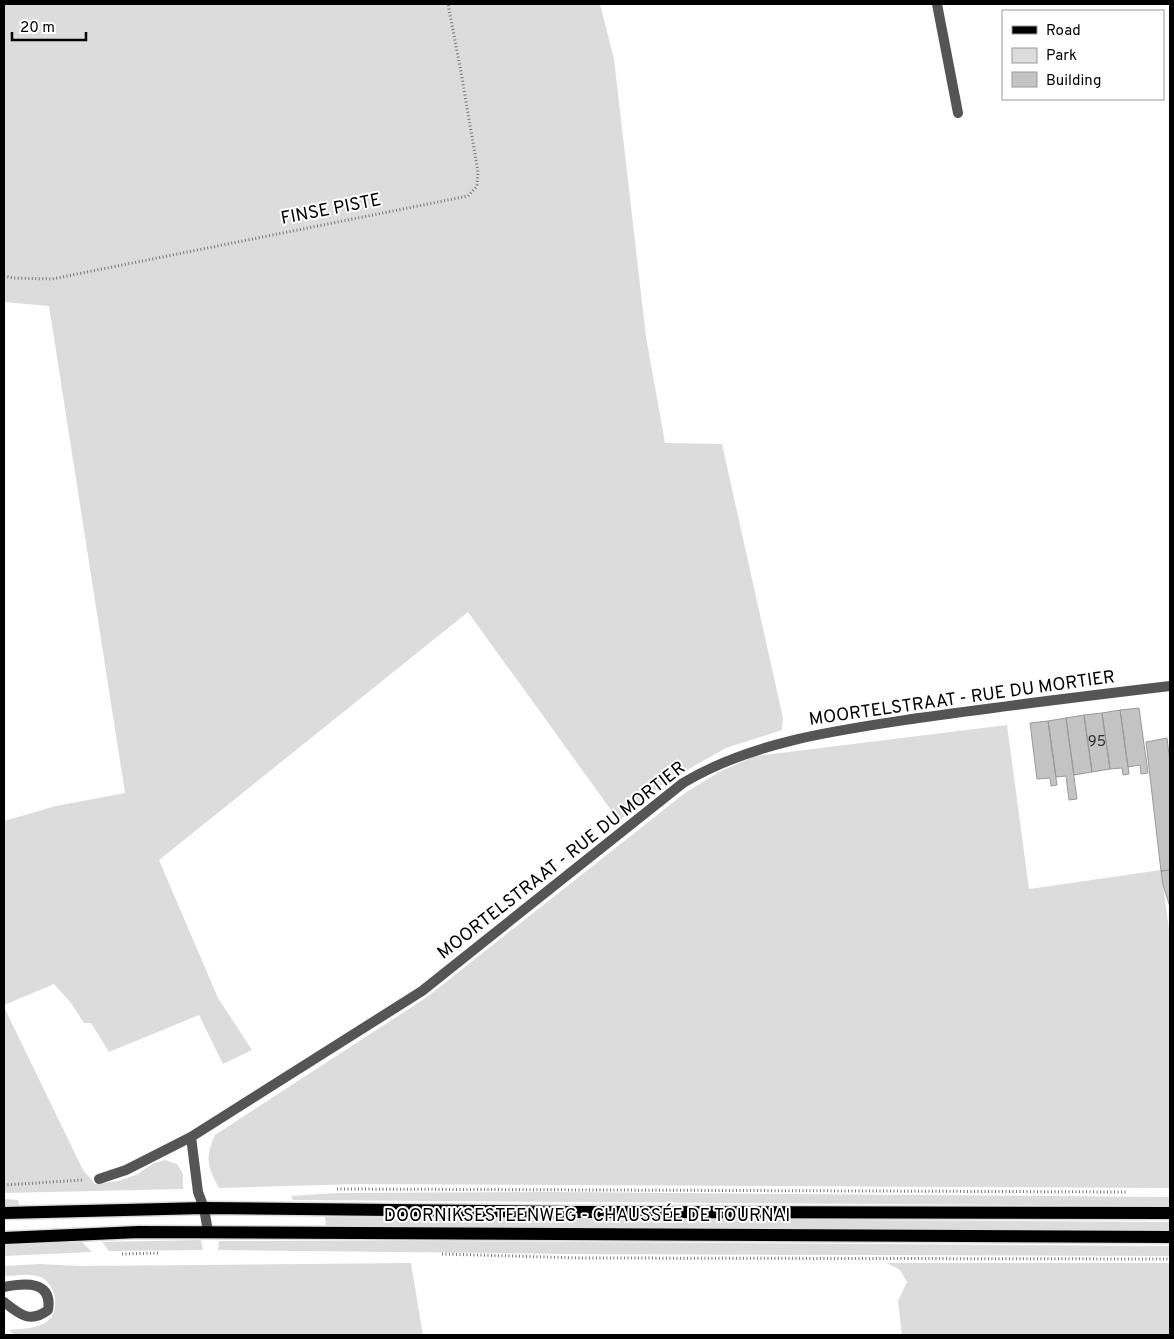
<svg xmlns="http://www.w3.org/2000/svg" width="1174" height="1339" viewBox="0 0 1174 1339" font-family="Overpass,sans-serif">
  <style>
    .green { fill: #dcdcdc }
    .building { fill: #c4c4c4; stroke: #999 }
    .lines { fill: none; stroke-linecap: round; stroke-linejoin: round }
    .primary-casing { stroke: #dbdbdb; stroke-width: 15 }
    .path { stroke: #777; stroke-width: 3; stroke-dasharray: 1 2.5; stroke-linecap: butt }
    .street { stroke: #555; stroke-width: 10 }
    .primary { stroke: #000; stroke-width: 12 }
    .labels { text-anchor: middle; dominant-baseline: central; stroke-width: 4; stroke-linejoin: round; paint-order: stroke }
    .number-label { font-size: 15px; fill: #313131 }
    .street-label { font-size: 18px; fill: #000; stroke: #fff }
  </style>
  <rect width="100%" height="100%" fill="#fff"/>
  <path class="green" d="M 4,4 L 600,4 L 614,59 L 646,337 L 665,443 L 722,444 L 783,718 L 782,730 L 726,748 L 664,783 L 619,821 L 468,612 L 159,860 L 218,998 L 252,1050 L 223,1064 L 199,1015 L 109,1052 L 91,1023 L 84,1023 L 71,1003 L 54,984 L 4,1005 L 4,821 L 56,806 L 125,793 L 49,306 L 4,302 Z
    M 1007,725 L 1029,889 L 1161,870 L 1170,937 L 1170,1188 L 358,1184 L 219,1188 C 207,1166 205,1158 215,1135 L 427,997 L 685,793 L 719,772 L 755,756 Z
    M 4,1007 L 83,1170 L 95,1184 L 118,1181 L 136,1175 L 154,1163 L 165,1160 L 177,1164 L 183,1174 L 183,1189 L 4,1193 Z
    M 551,1192 L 1170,1197 L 1170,1206 L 293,1200 L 291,1196 L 336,1193 Z
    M 4,1199 L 18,1200 L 19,1205 L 17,1208 L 4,1208 Z
    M 325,1217 L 1170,1222 L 1170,1231 L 326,1226 Z
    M 201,1240 L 203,1250 L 109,1251 L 102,1242 Z
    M 219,1241 L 430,1241 L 1170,1246 L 1170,1256 L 565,1254 L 218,1250 Z
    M 82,1242 L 92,1252 L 4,1256 L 4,1245 Z
    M 411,1263 L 423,1335 L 14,1335 L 9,1330 C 32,1328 58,1328 55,1298 C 54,1291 49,1282 43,1278 C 32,1272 15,1276 4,1276 L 4,1266 L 39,1264 L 81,1266 Z
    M 887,1263 L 1170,1263 L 1170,1335 L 902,1335 L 898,1301 L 907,1282 L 900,1270 Z"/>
  <path class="building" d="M 1139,708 L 1148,773 L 1141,774 L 1140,765 L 1128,767 L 1120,710 Z
    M 1120,710 L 1129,774 L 1123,775 L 1122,768 L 1110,769 L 1102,713 Z
    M 1102,713 L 1110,769 L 1092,772 L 1084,715 Z
    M 1084,715 L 1092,772 L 1074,775 L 1066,718 Z
    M 1066,718 L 1077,799 L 1069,800 L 1066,776 L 1056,777 L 1048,721 Z
    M 1048,721 L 1057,785 L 1051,786 L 1050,778 L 1037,779 L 1030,723 Z
    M 1167,738 L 1170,762 L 1170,870 L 1161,871 L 1146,742 Z
    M 1170,870 L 1170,907 L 1163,885 L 1161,871 Z"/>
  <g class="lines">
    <defs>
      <path id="primary" d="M 4,1213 L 204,1208 L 570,1212 L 1170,1213
        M 4,1238 L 139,1232 L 1170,1237"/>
    </defs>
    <use href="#primary" class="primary-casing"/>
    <path class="path" d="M 4,276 L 13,278 L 52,279 L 468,196 L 477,186 L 478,172 L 461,72 L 448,4
      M 4,1185 L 83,1180
      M 337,1189 L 1128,1192
      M 122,1254 L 160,1253
      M 442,1254 L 580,1258 L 1170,1259"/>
    <path class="street" d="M 937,4 L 958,113
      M 99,1179 L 126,1170 L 191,1137
      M 208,1232 L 204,1208 L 198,1192 L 191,1137 L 422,991 L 683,783 C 753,741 839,730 919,718 C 1002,706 1086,696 1170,686
      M 4,1287 C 24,1283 53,1280 48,1310 C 30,1324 19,1314 4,1302"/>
    <use href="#primary" class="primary"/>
  </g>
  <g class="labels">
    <g class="number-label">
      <text x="1097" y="742">95</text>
    </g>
    <g class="street-label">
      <text transform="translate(331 210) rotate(-11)">FINSE PISTE</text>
      <text transform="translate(962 699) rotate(-8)">MOORTELSTRAAT - RUE DU MORTIER</text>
      <text transform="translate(562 861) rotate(-38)">MOORTELSTRAAT - RUE DU MORTIER</text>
      <text x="587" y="1216">DOORNIKSESTEENWEG - CHAUSSÉE DE TOURNAI</text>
    </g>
  </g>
  <rect width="1174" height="1339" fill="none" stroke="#000000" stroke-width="10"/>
  <rect x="1002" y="10" width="162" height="90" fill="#ffffff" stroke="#999999"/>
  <rect x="1012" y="26" width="25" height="8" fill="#000000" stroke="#999999"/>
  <text x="1046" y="35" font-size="15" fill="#000000">Road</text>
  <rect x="1012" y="48" width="25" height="15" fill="#dcdcdc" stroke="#999999"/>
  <text x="1046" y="60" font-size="15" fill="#000000">Park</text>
  <rect x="1012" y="72" width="25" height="15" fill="#c4c4c4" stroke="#999999"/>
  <text x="1046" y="85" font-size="15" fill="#000000">Building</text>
  <path d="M12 32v8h74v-8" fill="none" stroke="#000000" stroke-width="2.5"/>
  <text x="20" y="32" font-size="15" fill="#000000" stroke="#ffffff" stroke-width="4" paint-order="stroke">20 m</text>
</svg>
